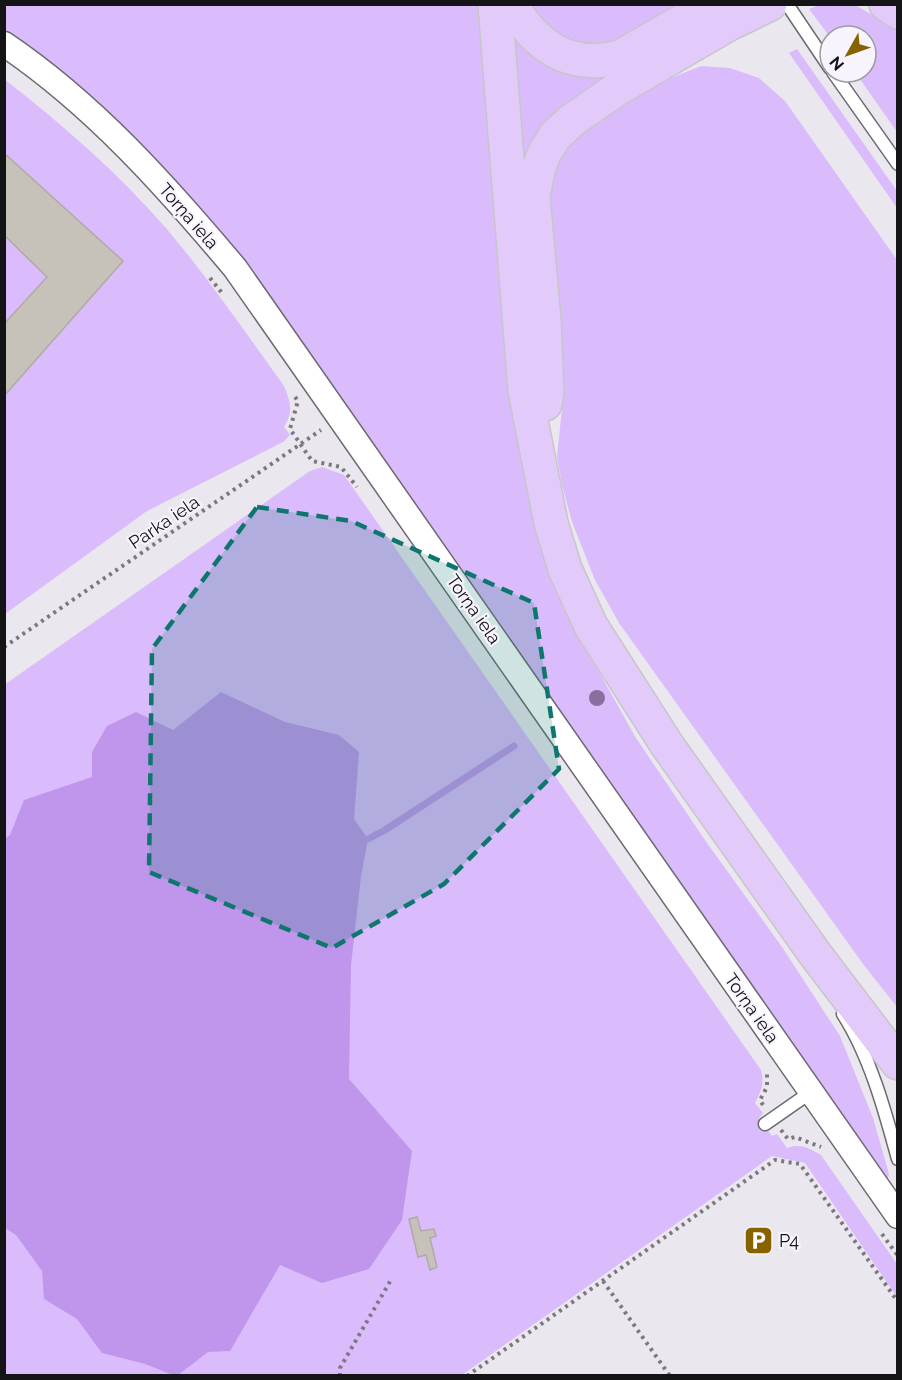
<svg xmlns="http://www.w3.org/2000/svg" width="902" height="1380" viewBox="0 0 902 1380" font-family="Raleway,sans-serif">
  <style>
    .green { fill: #dabbfc }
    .water { fill: #c096ed }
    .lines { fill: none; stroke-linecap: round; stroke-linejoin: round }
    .stream { stroke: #c096ed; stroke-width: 7 }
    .building { fill: #c6c2ba; stroke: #afaaa3; stroke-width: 1.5 }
    .service-casing { stroke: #6c6970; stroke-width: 15 }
    .minor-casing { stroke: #6c6970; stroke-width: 27 }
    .primary-casing { stroke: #c7c6c7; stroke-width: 36 }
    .path { stroke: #7b787e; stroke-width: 4; stroke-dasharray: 3 4.5; stroke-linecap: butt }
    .service { stroke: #fff; stroke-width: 12 }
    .minor { stroke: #fff; stroke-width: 24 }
    .primary { stroke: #e2cbfa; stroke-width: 33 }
    .tree { fill: #8a6f9d }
    .marked { fill: #0f766e; fill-opacity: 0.2; stroke: #0f766e; stroke-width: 4.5; stroke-dasharray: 12 8; stroke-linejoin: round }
    .labels { text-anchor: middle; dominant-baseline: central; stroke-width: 4.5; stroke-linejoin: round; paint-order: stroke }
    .street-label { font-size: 18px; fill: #141316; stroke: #f8f4fd }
    .poi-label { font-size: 18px; fill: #141316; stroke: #f8f4fd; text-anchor: start }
  </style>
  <rect width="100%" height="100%" fill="#ebe7ef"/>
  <path class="green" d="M 5,5 L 480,5 L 545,553 L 563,608 L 636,738 L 707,843 L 782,947 L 840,1036 L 873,1118 L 889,1174 L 887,1182 L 668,865 L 242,258 C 187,191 130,129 64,74 C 46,58 24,45 5,31 Z
    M 524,5 L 696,5 L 616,48 L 561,40 Z
    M 819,5 L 855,5 L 897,29 L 897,132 L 855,72 L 866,72 L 866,36 L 830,37 L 809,9 Z
    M 513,36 L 623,66 L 544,127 L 522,159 Z
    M 797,49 L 897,191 L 897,208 L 789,53 Z
    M 701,66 L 730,68 L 759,78 L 785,101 L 897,260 L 897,1007 L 863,964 L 619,623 L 595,580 L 572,522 L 562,485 L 557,456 L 562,409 L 543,215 L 557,152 L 626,96 Z
    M 4,79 C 62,124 118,173 166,228 C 208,278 246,333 284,386 C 290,401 294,412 284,427 L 290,435 L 283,442 L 147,511 L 5,614 Z
    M 322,467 L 344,475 L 761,1070 C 765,1083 761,1091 755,1103 L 763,1113 L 759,1118 L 772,1136 L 777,1134 L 787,1148 C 801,1143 809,1148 821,1155 L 897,1264 L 897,1297 L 805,1163 L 772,1156 L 462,1375 L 5,1375 L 4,685 L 310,471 Z"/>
  <path class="water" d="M 221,692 L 285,722 L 339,735 L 359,752 L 354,819 L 368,839 L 361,876 L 351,965 L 349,1079 L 412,1151 L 402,1220 L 369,1269 L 322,1283 L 280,1265 L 230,1351 L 208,1352 L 178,1375 L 173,1375 L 145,1364 L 102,1353 L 77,1319 L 44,1299 L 42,1271 L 16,1235 L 5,1228 L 5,839 L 10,835 L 24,800 L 92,777 L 92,752 L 107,726 L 136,712 L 173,730 Z"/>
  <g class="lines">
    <path class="stream" d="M 368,839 L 385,830 L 514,746"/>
  </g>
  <path class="building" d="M 4,153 L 123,261 L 4,396 L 4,324 L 47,277 L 4,235 Z
    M 417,1217 L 421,1231 L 434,1229 L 436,1236 L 430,1238 L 437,1267 L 430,1270 L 426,1255 L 418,1257 L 409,1219 Z"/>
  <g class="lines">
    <defs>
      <path id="service" d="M 787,4 L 830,68
        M 833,72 L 898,164
        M 843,1014 C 870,1056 885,1111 898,1159
        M 765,1124 L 811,1092"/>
      <path id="minor" d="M 4,44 C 93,104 166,186 235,268 L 898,1216"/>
      <path id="primary" d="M 495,4 L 525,390 L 551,523 L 565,569 L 591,626 L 667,745 L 815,954 L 898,1063
        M 511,4 C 536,47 570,70 620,57 L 712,4
        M 886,4 L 898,12
        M 545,404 L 547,392 L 544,320 L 533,197 L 538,170 L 544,154 L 555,136 L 571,121 L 617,89 L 729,24 L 770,4"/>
    </defs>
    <use href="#service" class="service-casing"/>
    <use href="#minor" class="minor-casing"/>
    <use href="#primary" class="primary-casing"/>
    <path class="path" d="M 210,278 L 222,293
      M 295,397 L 298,401 L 290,429 L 312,461 L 341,467 L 357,487
      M 4,647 L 321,430
      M 763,1105 L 760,1100 L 767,1087 L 767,1070
      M 781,1130 L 788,1139 L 795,1137 L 821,1147
      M 882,1234 L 898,1256
      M 603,1281 L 670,1376
      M 340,1376 L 340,1368 L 392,1278
      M 467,1376 L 775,1160 L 800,1164 L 898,1302"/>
    <use href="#service" class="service"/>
    <use href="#minor" class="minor"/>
    <use href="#primary" class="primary"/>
  </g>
  <circle class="tree" cx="597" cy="698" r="8"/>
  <path class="marked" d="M 257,507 L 351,521 L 534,603 L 559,769 L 444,884 L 332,948 L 149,872 L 152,649 Z"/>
  <defs>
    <symbol id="parking-square" viewBox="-11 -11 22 22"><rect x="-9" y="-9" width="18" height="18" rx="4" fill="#896200" stroke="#f8f4fd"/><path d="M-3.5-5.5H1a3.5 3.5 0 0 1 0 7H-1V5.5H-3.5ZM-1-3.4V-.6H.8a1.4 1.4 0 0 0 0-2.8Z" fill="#fff"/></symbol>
  </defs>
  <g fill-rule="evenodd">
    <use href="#parking-square" x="742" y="1224" width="33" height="33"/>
  </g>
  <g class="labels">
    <g class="street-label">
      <text transform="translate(189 216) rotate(49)">Torņa iela</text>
      <text transform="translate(164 522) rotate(-34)">Parka iela</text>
      <text transform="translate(474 609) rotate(55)">Torņa iela</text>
      <text transform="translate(752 1008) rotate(55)">Torņa iela</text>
    </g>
    <g class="poi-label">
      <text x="779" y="1240">P4</text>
    </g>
  </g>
  <rect width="902" height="1380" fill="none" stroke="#141316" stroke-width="12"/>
  <g transform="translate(848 54) rotate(230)"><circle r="28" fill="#f8f4fd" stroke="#9d9aa1" stroke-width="1.5"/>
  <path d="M0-4.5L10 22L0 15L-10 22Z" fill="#896200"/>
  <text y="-9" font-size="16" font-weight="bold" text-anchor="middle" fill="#141316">N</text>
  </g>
</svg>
